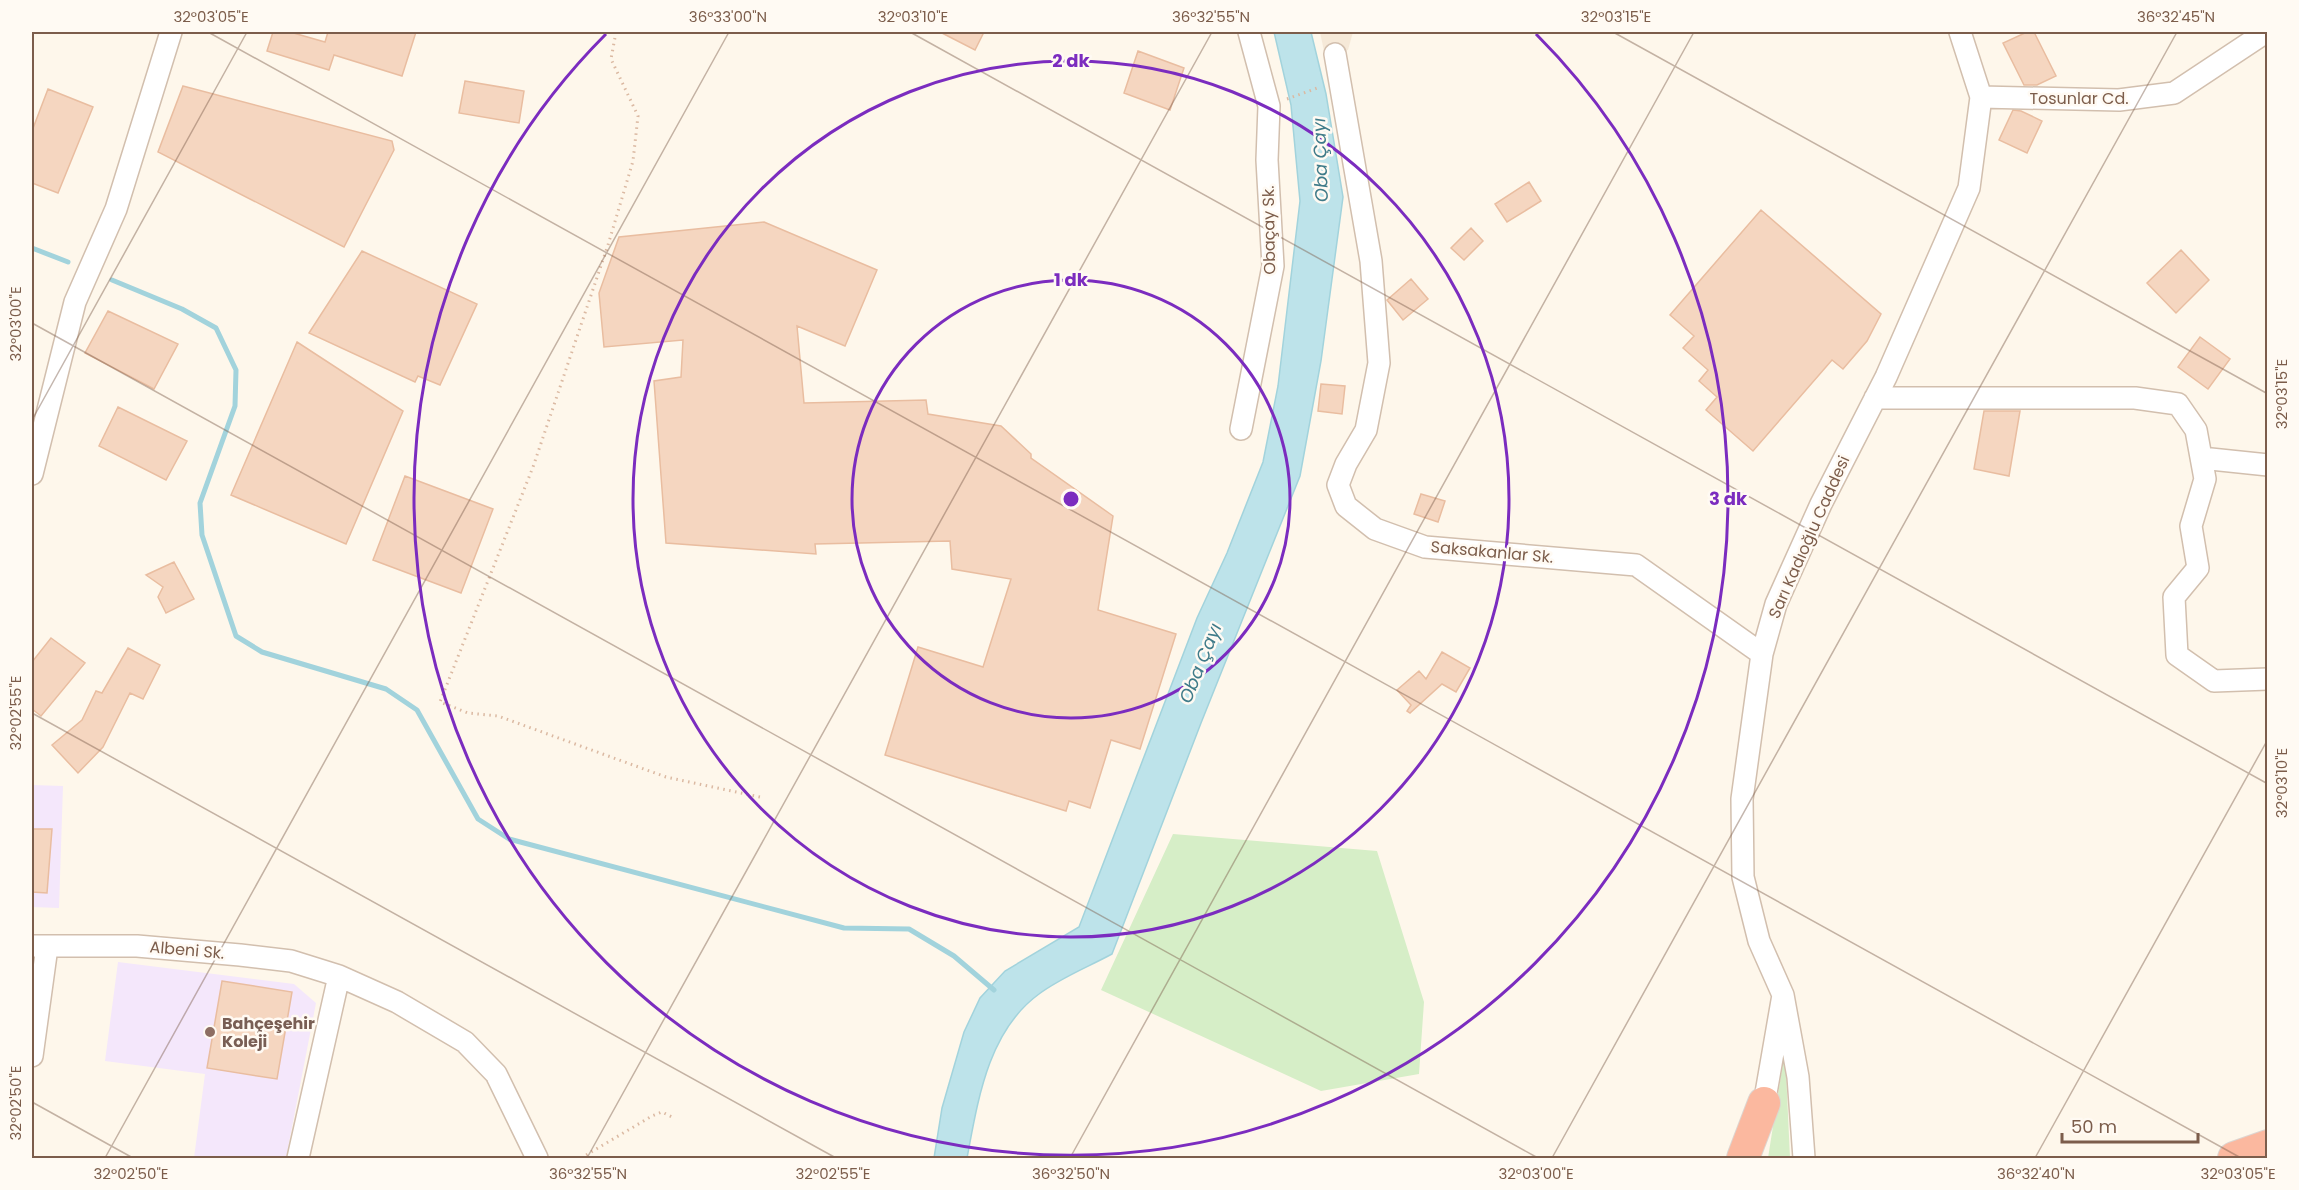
<svg xmlns="http://www.w3.org/2000/svg" width="2299" height="1190" viewBox="0 0 2299 1190" font-family="Poppins,sans-serif">
  <style>
    .residential { fill: #f6e9d8 }
    .education { fill: #f4e7fb }
    .green { fill: #d6eec7 }
    .water { fill: #bde3ea; stroke: #a2d3dc; stroke-width: 1.5 }
    .lines { fill: none; stroke-linecap: round; stroke-linejoin: round }
    .stream { stroke: #a2d3dc; stroke-width: 5 }
    .building { fill: #f5d6c0; stroke: #e9bda0; stroke-width: 1.5 }
    .minor-casing { stroke: #d2bfae; stroke-width: 24 }
    .highway-casing { stroke: #ddd5d0; stroke-width: 34 }
    .path { stroke: #dbb9a2; stroke-width: 3; stroke-dasharray: 1.5 4.5; stroke-linecap: butt }
    .minor { stroke: #fff; stroke-width: 21 }
    .highway { stroke: #fbb89f; stroke-width: 32 }
    .ticks { fill: none; stroke: #7c5d4b; stroke-width: 1.5; stroke-opacity: 0.45 }
    .ring { fill: none; stroke: #7b2cbf; stroke-width: 3 }
    .education-dot { fill: #8d6e63; stroke: #fffaf3; stroke-width: 2 }
    .labels { text-anchor: middle; dominant-baseline: central; stroke-width: 5; stroke-linejoin: round; paint-order: stroke }
    .street-label { font-size: 16px; fill: #7c5d4b; stroke: #fffaf3 }
    .education-label { font-size: 16px; font-weight: bold; fill: #785e54; stroke: #fffaf3; text-anchor: start }
    .water-label { font-size: 18px; font-style: italic; fill: #3f7b89; stroke: #fffaf3 }
    .centre { fill: #7b2cbf; stroke: #fffaf3; stroke-width: 3 }
    .ring-label { font-size: 18px; text-anchor: middle; font-weight: bold; fill: #7b2cbf; stroke: #fffaf3; stroke-width: 5; stroke-linejoin: round; paint-order: stroke }
    .neatline { fill: none; stroke: #7c5d4b; stroke-width: 2 }
    .ticks-label { font-size: 15px; text-anchor: middle; fill: #7c5d4b }
  </style>
  <rect width="100%" height="100%" fill="#fef7eb"/>
  <path class="residential" d="M 1320,32 L 1353,32 L 1348,50 L 1325,56 Z"/>
  <path class="education" d="M 32,785 L 63,786 L 59,908 L 32,907 Z
    M 118,962 L 294,984 L 316,1003 L 286,1158 L 194,1158 L 205,1074 L 105,1061 Z"/>
  <path class="green" d="M 1173,834 L 1377,851 L 1424,1002 L 1419,1074 L 1321,1091 L 1101,990 Z
    M 1785,1050 L 1790,1158 L 1768,1158 Z"/>
  <path class="water" d="M 1274,32 L 1311,32 L 1326,94 L 1343,197 L 1321,361 L 1300,476 L 1201,723 L 1112,954 C 1088,967 1060,978 1039,994 C 988,1031 978,1100 967,1158 L 934,1158 L 942,1108 L 964,1032 L 980,998 L 1005,971 L 1079,927 L 1197,618 L 1227,553 L 1263,462 L 1278,386 L 1300,201 L 1291,105 Z"/>
  <g class="lines">
    <path class="stream" d="M 32,248 L 68,262
      M 112,280 L 182,309 L 216,328 L 236,370 L 235,406 L 200,503 L 202,535 L 236,636 L 262,652 L 386,689 L 417,710 L 478,819 L 509,839 L 844,928 L 909,929 L 954,956 L 994,990"/>
  </g>
  <path class="building" d="M 273,32 L 290,32 L 325,42 L 328,32 L 416,32 L 402,76 L 334,55 L 329,70 L 267,51 Z
    M 940,32 L 984,32 L 975,50 Z
    M 2027,32 L 2034,32 L 2056,76 L 2037,85 L 2024,85 L 2003,43 Z
    M 1138,51 L 1184,68 L 1170,110 L 1124,93 Z
    M 465,81 L 524,91 L 519,123 L 459,113 Z
    M 183,86 L 392,141 L 394,150 L 344,247 L 158,152 Z
    M 48,89 L 93,107 L 58,193 L 32,183 L 32,131 Z
    M 2013,110 L 2021,111 L 2042,121 L 2027,153 L 1999,140 Z
    M 1529,182 L 1541,201 L 1507,222 L 1495,204 Z
    M 1761,210 L 1881,314 L 1867,341 L 1843,369 L 1832,360 L 1753,451 L 1706,410 L 1717,397 L 1699,381 L 1708,370 L 1683,348 L 1694,336 L 1670,315 Z
    M 764,222 L 877,270 L 845,346 L 797,326 L 804,403 L 926,400 L 928,414 L 1001,426 L 1031,454 L 1031,458 L 1113,516 L 1098,610 L 1176,634 L 1140,749 L 1111,740 L 1090,808 L 1069,801 L 1066,811 L 885,755 L 918,647 L 983,667 L 1011,579 L 952,569 L 950,541 L 815,544 L 816,554 L 666,543 L 654,381 L 681,377 L 683,340 L 604,347 L 599,293 L 619,237 Z
    M 1471,228 L 1483,241 L 1464,260 L 1451,248 Z
    M 2181,250 L 2209,280 L 2176,313 L 2147,283 Z
    M 362,251 L 477,304 L 440,385 L 418,376 L 415,382 L 309,333 Z
    M 1411,279 L 1428,299 L 1403,320 L 1387,300 Z
    M 108,311 L 178,344 L 154,389 L 85,353 Z
    M 2200,337 L 2230,359 L 2208,389 L 2178,367 Z
    M 297,342 L 403,411 L 346,544 L 231,495 Z
    M 1321,384 L 1345,386 L 1342,414 L 1318,411 Z
    M 118,407 L 187,441 L 166,480 L 99,446 Z
    M 1984,411 L 2020,411 L 2009,476 L 1974,469 Z
    M 405,476 L 493,509 L 461,593 L 373,560 Z
    M 1421,494 L 1445,501 L 1438,522 L 1414,514 Z
    M 174,562 L 194,599 L 166,613 L 158,597 L 163,587 L 146,575 Z
    M 51,638 L 85,663 L 41,716 L 32,709 L 32,662 Z
    M 128,648 L 160,665 L 143,699 L 130,693 L 103,747 L 78,773 L 52,745 L 82,720 L 96,691 L 102,693 Z
    M 1442,652 L 1470,668 L 1456,692 L 1442,684 L 1410,713 L 1407,711 L 1411,705 L 1397,690 L 1419,671 L 1426,679 Z
    M 32,829 L 52,829 L 47,893 L 32,892 Z
    M 222,981 L 292,992 L 277,1079 L 207,1068 Z"/>
  <g class="lines">
    <defs>
      <path id="minor" d="M 1335,54 L 1371,261 L 1379,363 L 1366,430 L 1346,464 L 1338,485 L 1346,506 L 1375,529 L 1425,547 L 1636,565 L 1762,654
        M 1981,97 L 2119,100 L 2174,93 L 2266,32
        M 1875,398 L 2135,398 L 2178,404 L 2196,430 L 2205,479 L 2191,526 L 2198,568 L 2174,597 L 2177,655 L 2214,681 L 2268,679
        M 1241,429 L 1273,266 L 1267,160 L 1269,106 L 1249,32
        M 2201,458 L 2268,465
        M 32,474 L 75,302 L 116,209 L 171,32
        M 32,946 L 137,946 L 240,955 L 291,961 L 339,976 L 397,1002 L 465,1042 L 496,1074 L 537,1158
        M 1783,995 L 1759,941 L 1743,877 L 1742,799 L 1762,654 L 1776,604 L 1821,504 L 1886,377 L 1969,188 L 1981,97 L 1960,32
        M 32,1056 L 47,947
        M 1762,1116 L 1783,995 L 1798,1077 L 1804,1158
        M 298,1158 L 339,976"/>
      <path id="highway" d="M 1743,1158 L 1764,1103
        M 2234,1158 L 2268,1146"/>
    </defs>
    <use href="#minor" class="minor-casing"/>
    <use href="#highway" class="highway-casing"/>
    <path class="path" d="M 616,32 L 611,59 L 638,116 L 633,161 L 608,245 L 533,467 L 440,702 L 468,713 L 498,716 L 666,777 L 760,797
      M 1287,99 L 1320,87
      M 581,1158 L 652,1116 L 662,1112 L 672,1117"/>
    <use href="#minor" class="minor"/>
    <use href="#highway" class="highway"/>
  </g>
  <path class="ticks" d="M 208,32 L 2241,1158M 910,32 L 2268,784M 1613,32 L 2268,394M 32,323 L 1538,1158M 32,420 L 247,32M 32,713 L 836,1158M 32,1102 L 133,1158M 105,1158 L 729,32M 587,1158 L 1212,32M 1070,1158 L 1694,32M 1552,1158 L 2177,32M 2035,1158 L 2268,739"/>
  <g class="ring">
    <circle cx="1071" cy="499" r="219"/>
    <circle cx="1071" cy="499" r="438"/>
    <path d="M1536 34A657 657 0 1 1 606 34"/>
  </g>
  <circle class="education-dot" cx="210" cy="1032" r="6"/>
  <g class="labels">
    <g class="street-label">
      <text x="2079" y="98">Tosunlar Cd.</text>
      <text transform="translate(1269 230) rotate(-91)">Obaçay Sk.</text>
      <text transform="translate(1809 537) rotate(-66)">Sarı Kadıoğlu Caddesi</text>
      <text transform="translate(1492 552) rotate(5)">Saksakanlar Sk.</text>
      <text transform="translate(187 950) rotate(5)">Albeni Sk.</text>
    </g>
    <g class="education-label">
      <text x="222" y="1023">Bahçeşehir<tspan x="222" dy="18">Koleji</tspan></text>
    </g>
    <g class="water-label">
      <text transform="translate(1320 160) rotate(-92)">Oba Çayı</text>
      <text transform="translate(1200 663) rotate(-68)">Oba Çayı</text>
    </g>
  </g>
  <circle cx="1071" cy="499" r="9" class="centre"/>
  <g class="ring-label">
    <text x="1071" y="67">2 dk</text>
    <text x="1071" y="286">1 dk</text>
    <text x="1728" y="505">3 dk</text>
  </g>
  <rect width="2299" height="1190" fill="none" stroke="#fffaf3" stroke-width="66"/>
  <path d="M2062 1133v9h136v-9" fill="none" stroke="#7c5d4b" stroke-width="3"/>
  <text x="2071" y="1133" font-size="18" fill="#7c5d4b" stroke="#fffaf3" stroke-width="4.5" paint-order="stroke">50 m</text>
  <rect x="33" y="33" width="2233" height="1124" class="neatline"/>
  <g class="ticks-label">
    <text x="211" y="22">32°03'05"E</text>
    <text x="728" y="22">36°33'00"N</text>
    <text x="913" y="22">32°03'10"E</text>
    <text x="1211" y="22">36°32'55"N</text>
    <text x="1616" y="22">32°03'15"E</text>
    <text x="2176" y="22">36°32'45"N</text>
    <text transform="translate(16 324) rotate(-90)" y="5">32°03'00"E</text>
    <text transform="translate(2282 394) rotate(-90)" y="5">32°03'15"E</text>
    <text transform="translate(16 713) rotate(-90)" y="5">32°02'55"E</text>
    <text transform="translate(2282 783) rotate(-90)" y="5">32°03'10"E</text>
    <text transform="translate(16 1103) rotate(-90)" y="5">32°02'50"E</text>
    <text x="131" y="1179">32°02'50"E</text>
    <text x="588" y="1179">36°32'55"N</text>
    <text x="833" y="1179">32°02'55"E</text>
    <text x="1071" y="1179">36°32'50"N</text>
    <text x="1536" y="1179">32°03'00"E</text>
    <text x="2036" y="1179">36°32'40"N</text>
    <text x="2238" y="1179">32°03'05"E</text>
  </g>
</svg>
